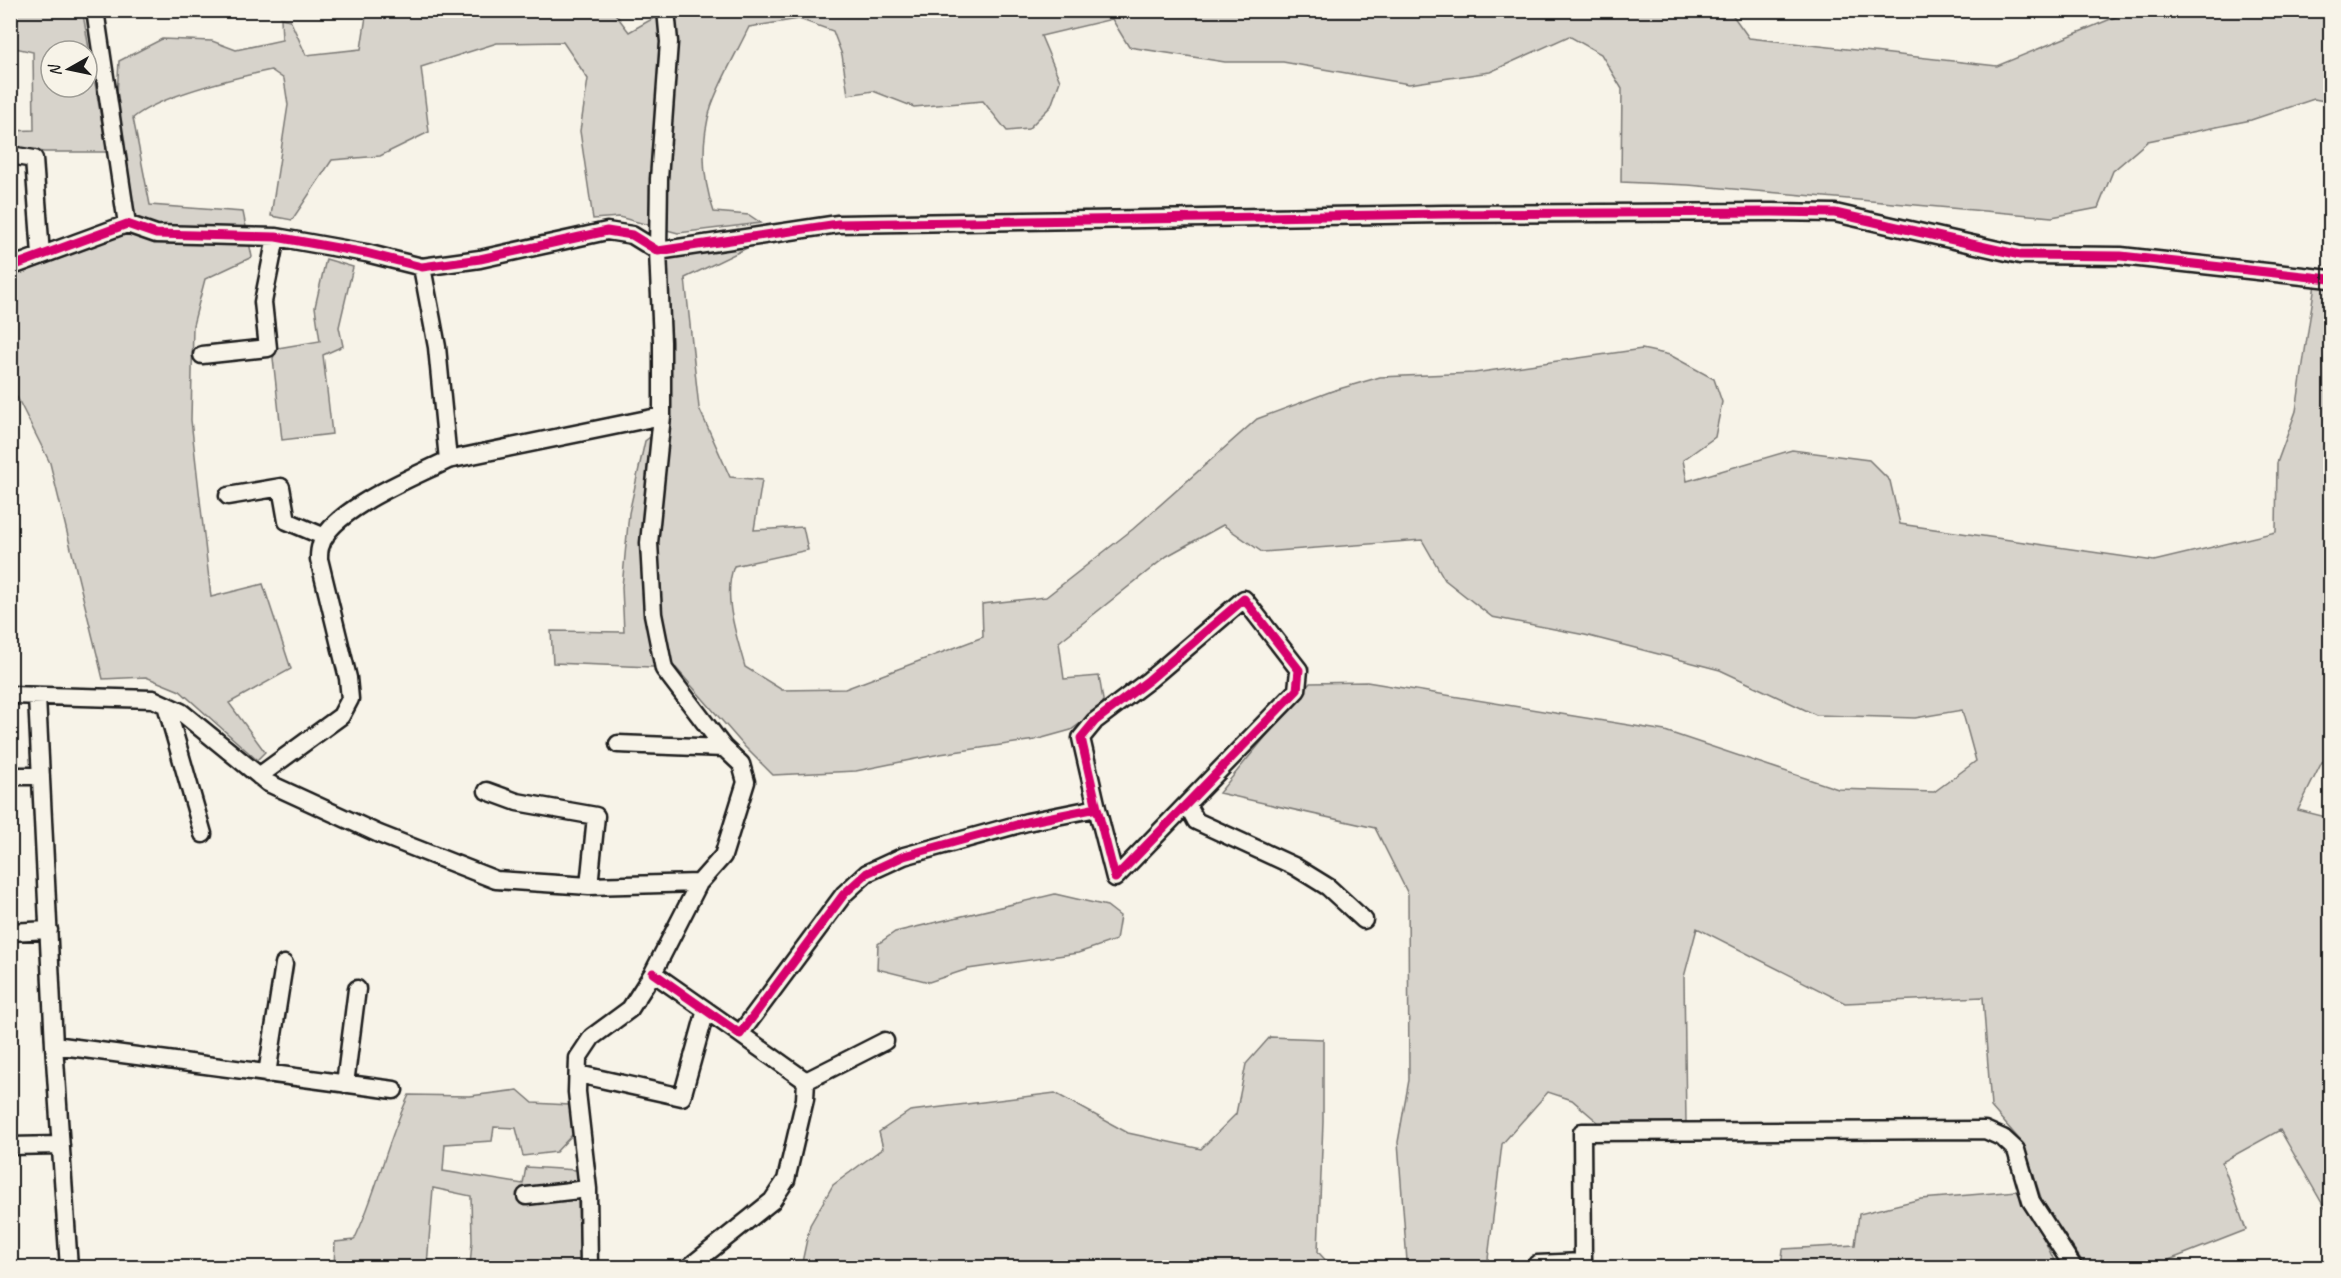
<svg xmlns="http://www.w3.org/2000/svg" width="2341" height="1278" viewBox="0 0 2341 1278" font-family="Caveat,sans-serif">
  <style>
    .green { fill: #d7d3cb; stroke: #7a7874; stroke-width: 1.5; fill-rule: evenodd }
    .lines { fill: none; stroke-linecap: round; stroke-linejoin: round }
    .street-casing { stroke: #1c1c1c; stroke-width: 21 }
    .street { stroke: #f7f3e8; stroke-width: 16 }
    .cycleway-casing { stroke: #f7f3e8; stroke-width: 13 }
    .cycleway { stroke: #d6006c; stroke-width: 9 }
  </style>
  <rect width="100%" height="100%" fill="#f7f3e8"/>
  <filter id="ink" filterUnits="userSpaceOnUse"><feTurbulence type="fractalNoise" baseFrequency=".0167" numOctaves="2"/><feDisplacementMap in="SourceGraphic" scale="12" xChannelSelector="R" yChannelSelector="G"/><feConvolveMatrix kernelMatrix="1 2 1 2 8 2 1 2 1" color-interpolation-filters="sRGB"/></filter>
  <g filter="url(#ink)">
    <path class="green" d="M 11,10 L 74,11 L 83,14 L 107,152 L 44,152 L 11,146 L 11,131 L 34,130 L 33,52 L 11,47 ZM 51,51 L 87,51 L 87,87 L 51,87 Z
      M 367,10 L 613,11 L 629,32 L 668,10 L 1729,10 L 1749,38 L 1997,66 L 2130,11 L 2330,11 L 2330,102 L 2314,99 L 2251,120 L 2148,141 L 2113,171 L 2098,208 L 2052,217 L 1688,185 L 1621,182 L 1622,89 L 1601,54 L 1569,36 L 1490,72 L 1409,84 L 1283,62 L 1225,62 L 1129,47 L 1112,19 L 1041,36 L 1060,81 L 1051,106 L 1028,129 L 1007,131 L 983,101 L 914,107 L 873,91 L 848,95 L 842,55 L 833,31 L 799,19 L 749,27 C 738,50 719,83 711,107 C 701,141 702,178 714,212 L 749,215 L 761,223 L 678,233 L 619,217 L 593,219 L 580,131 L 588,79 L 563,42 L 497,43 L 421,67 L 429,132 L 380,156 L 332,160 L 292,220 L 271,216 L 288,105 L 284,79 L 271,70 C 234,78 161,95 133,118 L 150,205 L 243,212 L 252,257 L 205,279 L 193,325 L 191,420 L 211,597 L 263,584 L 291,669 L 229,703 L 265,752 L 257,760 L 180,691 L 146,677 L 103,679 L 50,463 L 17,397 L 11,394 L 10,277 L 123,235 L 117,95 L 119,61 L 162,39 L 212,41 L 236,50 L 282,40 L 281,18 L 290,20 L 306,55 L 361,49 Z
      M 753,245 L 685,278 L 699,408 L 730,477 L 762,480 L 754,530 L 803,527 L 808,550 L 734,566 C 722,597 737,637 745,667 L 782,690 L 845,689 L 983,637 L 982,604 L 1046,597 L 1133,529 L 1257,419 L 1332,391 L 1380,377 L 1474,373 L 1642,349 L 1670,355 L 1714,379 L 1722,402 L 1715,437 L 1683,460 L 1687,481 L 1792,450 L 1869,460 L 1890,481 L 1900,524 L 2154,561 L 2276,532 L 2277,463 L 2296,411 L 2315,284 L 2330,286 L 2330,760 L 2322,762 L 2298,810 L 2330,818 L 2330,1217 L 2280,1130 L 2222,1162 L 2246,1230 L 2169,1260 L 2170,1267 L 2086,1267 L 2042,1201 L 2024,1145 L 1991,1107 L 1983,997 L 1845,1003 L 1697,928 L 1684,977 L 1686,1124 L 1599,1123 L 1572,1100 L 1548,1092 L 1502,1144 L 1487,1267 L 1394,1267 L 1407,1261 L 1398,1142 L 1409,1080 L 1408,894 L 1375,828 L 1219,793 L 1310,683 L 1367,682 L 1665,731 L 1838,789 L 1934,792 L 1976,761 L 1962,710 L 1915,718 L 1816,715 L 1720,670 L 1585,635 L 1492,617 L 1445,580 L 1422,540 L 1262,552 L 1223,525 L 1167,556 L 1059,642 L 1064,679 L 1099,676 L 1104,706 L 1071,730 L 1035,740 L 940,754 L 856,771 L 773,775 L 745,747 L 676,668 L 553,663 L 551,631 L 624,632 L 622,587 L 629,513 L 645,441 L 670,422 L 666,256 Z
      M 326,259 L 353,267 L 339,327 L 343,346 L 323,355 L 332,434 L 282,440 L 273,358 L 278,348 L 320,341 L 315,307 Z
      M 1055,894 L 1107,906 L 1120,916 L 1116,940 L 1078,953 L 968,969 L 929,982 L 877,969 L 878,944 L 895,932 Z
      M 1270,1037 L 1323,1039 L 1323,1122 L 1318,1252 L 1332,1267 L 801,1267 L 810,1225 L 833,1185 L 883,1148 L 879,1132 L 910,1111 L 1055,1093 L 1128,1133 L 1201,1149 L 1236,1114 L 1246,1064 Z
      M 518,1090 L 533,1103 L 569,1105 L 573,1134 L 556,1152 L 523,1156 L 516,1128 L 494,1127 L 492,1141 L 445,1144 L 443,1171 L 523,1184 L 526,1167 L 577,1170 L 580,1267 L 470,1267 L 472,1241 L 471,1196 L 433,1188 L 427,1266 L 432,1267 L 334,1268 L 335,1242 L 354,1240 C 377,1194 386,1142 409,1095 L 470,1096 Z
      M 2017,1191 L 2043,1237 L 2057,1267 L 1781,1268 L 1783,1249 L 1855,1245 L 1859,1214 L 1921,1199 Z"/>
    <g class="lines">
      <defs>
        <path id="street" d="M 95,10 L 127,224
          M 666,10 L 669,42 L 659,179 L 658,251 L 662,342 L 662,416 L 649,543 L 653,614 L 664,669 L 724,748
          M 10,155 L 34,159 L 41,255
          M 10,267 L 127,224 L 156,234 L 276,237 L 366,253 L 422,267 L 480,259 L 607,231 L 632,235 L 658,251 L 838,224 L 1444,214 L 1772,212 L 1835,213 L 2020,255 L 2121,256 L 2330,279
          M 202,355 L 268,348 L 263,302 L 276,237
          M 448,460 L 662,416
          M 228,496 L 281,487 L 287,521 L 325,537
          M 10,695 L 153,699 L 181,712 L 268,783 L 379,834 L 496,880 L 589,886 L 699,883
          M 37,697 L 54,1045 L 69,1268
          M 166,705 L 203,834
          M 10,776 L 41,776
          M 259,776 L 341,716 L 350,699 L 348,678 L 319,559 C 319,554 319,549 321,545 C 330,510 416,476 448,460 L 437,347 L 422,267
          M 487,791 L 517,802 L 596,816 L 589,886
          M 1187,804 L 1196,821 L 1294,866 L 1328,887 L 1364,920
          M 10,932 L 49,930
          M 653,973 L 740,1034 L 844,894 L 867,873 L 904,856 L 1027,822 L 1097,808 L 1081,738 L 1095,721 L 1149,680 L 1244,599 L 1299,670 L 1297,690 L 1115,878 L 1097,808
          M 740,1034 L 806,1081
          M 54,1045 L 394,1090
          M 267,1074 L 284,964
          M 578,1074 L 682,1097 L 706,1010
          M 345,1084 L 357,989
          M 10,1146 L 61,1145
          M 526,1196 L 588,1189
          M 1537,1264 L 1583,1262 L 1582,1132 L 1985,1130 L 2003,1138 L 2016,1150 L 2031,1201 L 2074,1268
          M 589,1268 L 588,1189 L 577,1092 L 578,1058 L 592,1037 L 630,1009 L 653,973 L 699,883 L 723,856 L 746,782 L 741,764 L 724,748 L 618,744
          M 688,1268 L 772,1201 L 786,1180 L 805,1099 L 806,1081 L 885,1041"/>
      </defs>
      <use href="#street" class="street-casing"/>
      <use href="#street" class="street"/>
      <defs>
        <path id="cycleway" d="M 10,267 L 127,224 L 156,234 L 276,237 L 366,253 L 422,267 L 480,259 L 607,231 L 632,235 L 658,251 L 838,224 L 1444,214 L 1772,212 L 1835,213 L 2020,255 L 2121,256 L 2330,279
          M 653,973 L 740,1034 L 844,894 L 867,873 L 904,856 L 1027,822 L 1097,808 L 1081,738 L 1095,721 L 1149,680 L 1244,599 L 1299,670 L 1297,690 L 1115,878 L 1097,808"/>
      </defs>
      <use href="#cycleway" class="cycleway-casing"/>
      <use href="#cycleway" class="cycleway"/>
    </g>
  </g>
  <rect width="2341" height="1278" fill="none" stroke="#f7f3e8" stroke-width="36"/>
  <rect x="18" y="18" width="2305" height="1242" fill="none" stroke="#1c1c1c" stroke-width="2" filter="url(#ink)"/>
  <g transform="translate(69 69) rotate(261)"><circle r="28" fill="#f7f3e8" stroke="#9f9d96" stroke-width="1.5"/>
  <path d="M0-4.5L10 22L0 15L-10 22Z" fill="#1c1c1c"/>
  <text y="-9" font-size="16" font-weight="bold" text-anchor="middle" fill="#1c1c1c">N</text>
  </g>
</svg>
